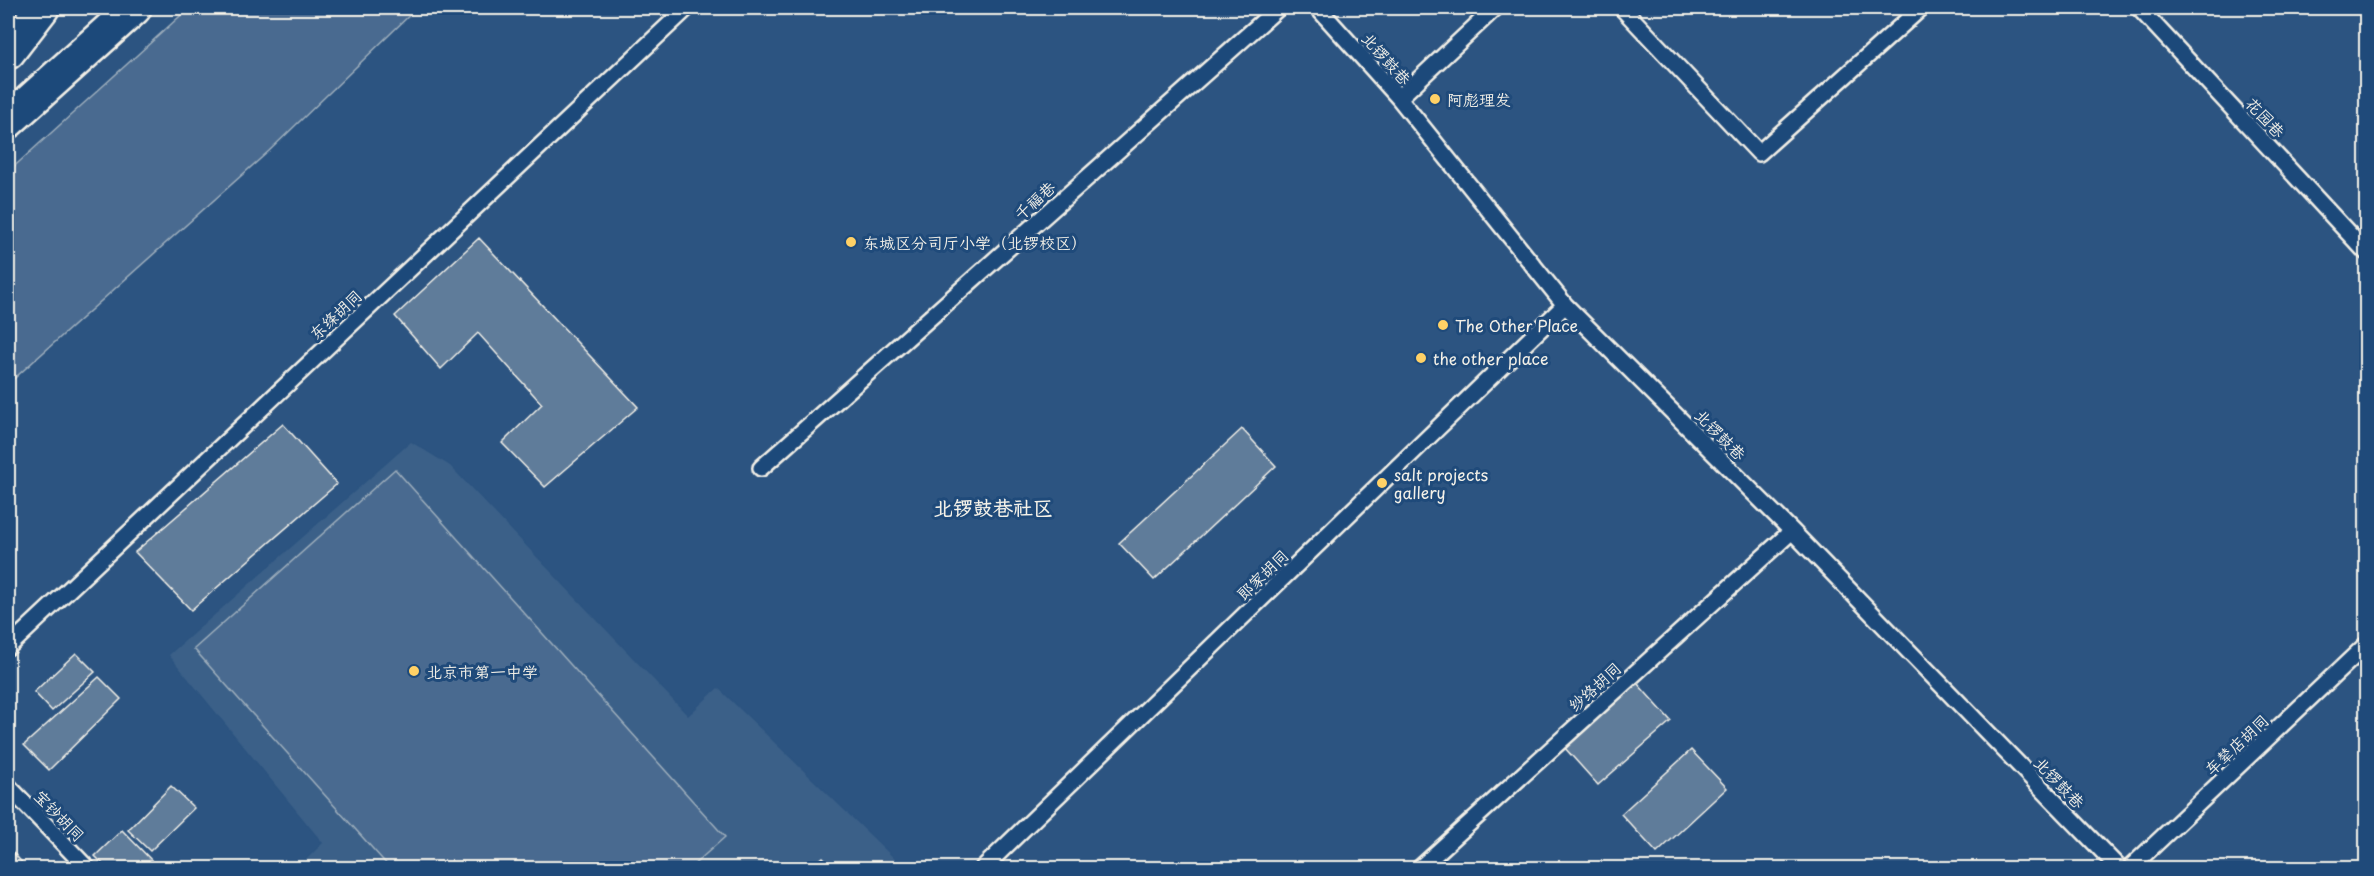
<svg xmlns="http://www.w3.org/2000/svg" width="2374" height="876" viewBox="0 0 2374 876" font-family="'Playpen Sans','LXGW WenKai TC',sans-serif">
  <style>
    .built { fill: #3b6088 }
    .green { fill: #496b90; stroke: #9eaebc; stroke-width: 1.5 }
    .building { fill: #5e7b9a; stroke: #f4f1e8; stroke-width: 1.5 }
    .lines { fill: none; stroke-linecap: round; stroke-linejoin: round }
    .service-casing { stroke: #f4f1e8; stroke-width: 20 }
    .tertiary-casing { stroke: #f4f1e8; stroke-width: 38 }
    .trunk-casing { stroke: #f4f1e8; stroke-width: 38 }
    .service { stroke: #1f4a7a; stroke-width: 15 }
    .tertiary { stroke: #1f4a7a; stroke-width: 33 }
    .trunk { stroke: #1f4a7a; stroke-width: 33 }
    .poi-dot { fill: #ffd166; stroke: #1f4a7a; stroke-width: 2 }
    .labels { text-anchor: middle; dominant-baseline: central; stroke-width: 6; stroke-linejoin: round; paint-order: stroke }
    .street-label { font-size: 16px; fill: #f4f1e8; stroke: #1f4a7a }
    .poi-label { font-size: 16px; fill: #f4f1e8; stroke: #1f4a7a; text-anchor: start }
    .quarter-label { font-size: 20px; font-weight: bold; fill: #f4f1e8; stroke: #1f4a7a }
  </style>
  <rect width="100%" height="100%" fill="#2c5481"/>
  <filter id="ink" filterUnits="userSpaceOnUse"><feTurbulence type="fractalNoise" baseFrequency=".0167" numOctaves="2"/><feDisplacementMap in="SourceGraphic" scale="12" xChannelSelector="R" yChannelSelector="G"/><feConvolveMatrix kernelMatrix="1 2 1 2 8 2 1 2 1" color-interpolation-filters="sRGB"/></filter>
  <g filter="url(#ink)">
    <path class="built" d="M 411,442 L 450,466 L 688,716 L 718,688 L 904,868 L 298,868 L 323,843 L 169,655 Z"/>
    <path class="green" d="M 189,8 L 417,8 L 269,151 L 8,384 L 8,172 Z
      M 395,469 L 725,837 L 690,868 L 390,868 L 194,649 Z"/>
    <path class="building" d="M 479,238 L 638,407 L 545,487 L 502,443 L 542,404 L 478,333 L 441,369 L 395,316 Z
      M 283,424 L 337,484 L 191,610 L 135,552 Z
      M 1242,429 L 1276,466 L 1154,580 L 1119,543 Z
      M 76,653 L 95,672 L 52,711 L 34,692 Z
      M 99,677 L 121,699 L 49,770 L 24,745 Z
      M 1637,683 L 1671,721 L 1598,785 L 1564,747 Z
      M 1691,750 L 1727,788 L 1657,853 L 1621,814 Z
      M 171,786 L 194,808 L 150,851 L 128,830 Z
      M 122,830 L 159,868 L 107,868 L 95,856 Z
      M 8,847 L 27,868 L 8,868 Z
      M 823,857 L 834,868 L 810,868 Z"/>
    <g class="lines">
      <defs>
        <path id="service" d="M 1318,8 L 1399,98 L 1565,305 L 1792,531 L 2119,868
          M 1622,8 L 1759,153 L 1921,8
          M 2139,8 L 2366,252
          M 1399,98 L 1495,8
          M 761,468 L 1278,8
          M 8,647 L 687,8
          M 8,786 L 87,868
          M 983,868 L 1565,305
          M 1420,868 L 1792,531
          M 2130,868 L 2366,645"/>
        <path id="tertiary" d="M 8,121 L 134,8"/>
        <path id="trunk" d="M 8,52 L 42,8"/>
      </defs>
      <use href="#service" class="service-casing"/>
      <use href="#tertiary" class="tertiary-casing"/>
      <use href="#trunk" class="trunk-casing"/>
      <use href="#service" class="service"/>
      <use href="#tertiary" class="tertiary"/>
      <use href="#trunk" class="trunk"/>
    </g>
  </g>
  <g class="poi-dot">
    <circle cx="1435" cy="99" r="6"/>
    <circle cx="851" cy="242" r="6"/>
    <circle cx="1443" cy="325" r="6"/>
    <circle cx="1421" cy="358" r="6"/>
    <circle cx="1382" cy="483" r="6"/>
    <circle cx="414" cy="671" r="6"/>
  </g>
  <g class="labels">
    <g class="street-label">
      <text transform="translate(1387 58) rotate(48)">北锣鼓巷</text>
      <text transform="translate(2266 117) rotate(47)">花园巷</text>
      <text transform="translate(1034 200) rotate(-42)">千福巷</text>
      <text transform="translate(335 314) rotate(-43)">东绦胡同</text>
      <text transform="translate(1721 434) rotate(45)">北锣鼓巷</text>
      <text transform="translate(1262 574) rotate(-44)">郎家胡同</text>
      <text transform="translate(1594 686) rotate(-42)">纱络胡同</text>
      <text transform="translate(2236 744) rotate(-43)">车辇店胡同</text>
      <text transform="translate(2060 782) rotate(46)">北锣鼓巷</text>
      <text transform="translate(60 815) rotate(46)">宝钞胡同</text>
    </g>
    <g class="poi-label">
      <text x="1447" y="99">阿彪理发</text>
      <text x="863" y="242">东城区分司厅小学（北锣校区）</text>
      <text x="1455" y="325">The Other Place</text>
      <text x="1433" y="358">the other place</text>
      <text x="1394" y="474">salt projects<tspan x="1394" dy="18">gallery</tspan></text>
      <text x="426" y="671">北京市第一中学</text>
    </g>
    <g class="quarter-label">
      <text x="993" y="507">北锣鼓巷社区</text>
    </g>
  </g>
  <rect width="2374" height="876" fill="none" stroke="#1f4a7a" stroke-width="30"/>
  <rect x="15" y="15" width="2344" height="846" fill="none" stroke="#f4f1e8" stroke-width="2" filter="url(#ink)"/>
</svg>
